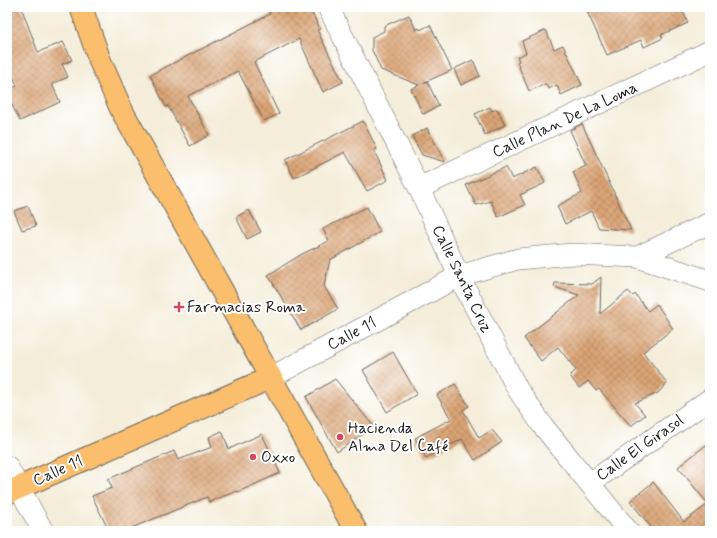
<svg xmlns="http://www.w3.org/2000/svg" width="717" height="538" viewBox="0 0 717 538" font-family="Mynerve,sans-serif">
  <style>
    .building { fill: url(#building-cross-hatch) }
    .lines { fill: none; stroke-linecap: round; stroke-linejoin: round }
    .minor-casing { stroke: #68655e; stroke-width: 22 }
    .major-casing { stroke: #68655e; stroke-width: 24 }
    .minor { stroke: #fff; stroke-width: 21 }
    .major { stroke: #fabe6d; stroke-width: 22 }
    .poi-dot { fill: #d1495b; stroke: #fff; stroke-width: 1.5 }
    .labels { text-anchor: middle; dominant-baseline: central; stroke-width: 4; stroke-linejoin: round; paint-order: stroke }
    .street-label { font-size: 16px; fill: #1c1c1c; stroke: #fff }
    .poi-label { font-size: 16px; fill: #1c1c1c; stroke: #fff; text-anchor: start }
  </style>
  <defs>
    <pattern id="building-cross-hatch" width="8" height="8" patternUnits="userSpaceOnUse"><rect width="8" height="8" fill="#dba474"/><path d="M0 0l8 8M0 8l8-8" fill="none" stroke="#b1855e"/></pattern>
  </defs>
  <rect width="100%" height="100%" fill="#fff"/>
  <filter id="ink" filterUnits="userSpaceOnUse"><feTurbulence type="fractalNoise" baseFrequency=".025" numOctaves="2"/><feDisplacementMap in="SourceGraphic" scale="8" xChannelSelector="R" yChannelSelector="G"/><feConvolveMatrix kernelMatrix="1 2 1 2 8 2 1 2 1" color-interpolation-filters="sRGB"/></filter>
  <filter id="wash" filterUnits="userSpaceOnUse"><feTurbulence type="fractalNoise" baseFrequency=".012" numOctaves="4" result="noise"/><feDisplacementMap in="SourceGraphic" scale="16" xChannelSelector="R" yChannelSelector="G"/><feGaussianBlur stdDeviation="0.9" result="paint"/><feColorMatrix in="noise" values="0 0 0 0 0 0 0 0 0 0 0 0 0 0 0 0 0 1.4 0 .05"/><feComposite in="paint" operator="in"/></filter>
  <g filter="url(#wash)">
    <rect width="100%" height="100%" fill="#f4edd9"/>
    <g id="blocks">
      <path class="building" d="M 7,7 L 21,7 L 38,52 L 63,42 L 72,60 L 62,64 L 68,77 L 52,84 L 60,102 L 20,121 L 7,95 L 7,90 L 17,86 L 7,61 Z
        M 267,7 L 309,7 L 320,29 L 317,30 L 343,82 L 323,92 L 299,39 L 254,62 L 279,114 L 264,121 L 238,71 L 188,96 L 209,135 L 190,146 L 168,106 L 166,107 L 150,75 L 270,14 Z
        M 585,7 L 681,7 L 688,23 L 661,35 L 663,38 L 644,47 L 641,40 L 607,55 Z
        M 409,15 L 416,30 L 419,28 L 420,30 L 430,25 L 452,70 L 423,83 L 427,81 L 439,106 L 423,114 L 411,89 L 419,85 L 381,70 L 372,50 L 372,37 L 384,31 L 384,26 Z
        M 546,30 L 554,49 L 563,45 L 582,85 L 561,95 L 557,85 L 548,89 L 546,84 L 529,91 L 517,62 L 519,61 L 517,57 L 526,53 L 522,41 Z
        M 473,60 L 480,76 L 461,85 L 454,69 Z
        M 490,107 L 492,111 L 497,109 L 505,125 L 485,135 L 475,114 Z
        M 363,121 L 377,149 L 374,151 L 388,180 L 367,191 L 345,152 L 294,178 L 285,160 Z
        M 582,124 L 609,182 L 631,230 L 599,228 L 591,211 L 565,224 L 557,206 L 582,193 L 573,172 L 586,166 L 570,130 Z
        M 427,128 L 445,162 L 422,155 L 412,136 Z
        M 506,167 L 512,179 L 537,167 L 545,183 L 520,195 L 525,205 L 498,217 L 491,201 L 476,205 L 466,185 Z
        M 28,206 L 36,226 L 22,230 L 14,211 Z
        M 367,207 L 380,232 L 330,260 L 324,286 L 338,309 L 301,330 L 268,275 L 302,254 L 329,241 L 323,229 Z
        M 249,210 L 261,232 L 247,239 L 236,217 Z
        M 601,277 L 600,314 L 628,291 L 633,296 L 635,294 L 648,311 L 657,304 L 673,329 L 643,352 L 667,383 L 658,393 L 635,403 L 645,415 L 631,426 L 599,389 L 596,391 L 588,381 L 579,388 L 570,376 L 576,370 L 558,347 L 541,361 L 524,338 L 579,295 L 554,287 L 555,283 L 592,284 Z
        M 393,352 L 417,394 L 387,412 L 363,370 Z
        M 335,379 L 374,427 L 337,452 L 306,397 Z
        M 455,384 L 469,406 L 463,410 L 479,438 L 492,430 L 502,442 L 475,460 L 462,439 L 426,458 L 415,438 L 451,419 L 437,395 Z
        M 222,431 L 229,449 L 262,434 L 280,473 L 238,492 L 237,491 L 209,502 L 207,497 L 124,531 L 109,531 L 92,496 L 112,488 L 108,479 L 174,451 L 178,460 L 212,447 L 209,437 Z
        M 710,442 L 710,531 L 654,531 L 630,501 L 653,482 L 684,522 L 708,504 L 678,467 Z"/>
    </g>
  </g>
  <g filter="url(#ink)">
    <use href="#blocks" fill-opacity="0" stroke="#68655e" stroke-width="1"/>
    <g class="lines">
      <defs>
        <path id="minor" d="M 328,7 L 419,188 L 459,276 L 518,390 L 543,426 L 628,531
          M 419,188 L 710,51
          M 637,257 L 710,223
          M 270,378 L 459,276 L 518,259 L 572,254 L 637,257 L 710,281
          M 7,466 L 43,531
          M 590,483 L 710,399"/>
        <path id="major" d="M 81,7 L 100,61 L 122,111 L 356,531
          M 7,493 L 270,378"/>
      </defs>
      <use href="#minor" class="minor-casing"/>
      <use href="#major" class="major-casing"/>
      <use href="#minor" class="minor"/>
      <use href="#major" class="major"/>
    </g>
  </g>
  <g class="poi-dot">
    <path d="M177 301h4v4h4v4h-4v4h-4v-4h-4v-4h4z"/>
    <circle cx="340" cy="437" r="4"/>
    <circle cx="253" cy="457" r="4"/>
  </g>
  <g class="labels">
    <g class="street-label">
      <text transform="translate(565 120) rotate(-25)">Calle Plan De La Loma</text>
      <text transform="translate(462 279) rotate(64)">Calle Santa Cruz</text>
      <text transform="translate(352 334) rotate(-28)">Calle 11</text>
      <text transform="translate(640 448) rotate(-35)">Calle El Girasol</text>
      <text transform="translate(58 471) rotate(-24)">Calle 11</text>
    </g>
    <g class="poi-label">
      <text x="187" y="307">Farmacias Roma</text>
      <text x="348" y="428">Hacienda<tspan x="348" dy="18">Alma Del Café</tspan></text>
      <text x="261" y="457">Oxxo</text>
    </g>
  </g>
  <rect width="717" height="538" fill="none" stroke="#fff" stroke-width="24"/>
</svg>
